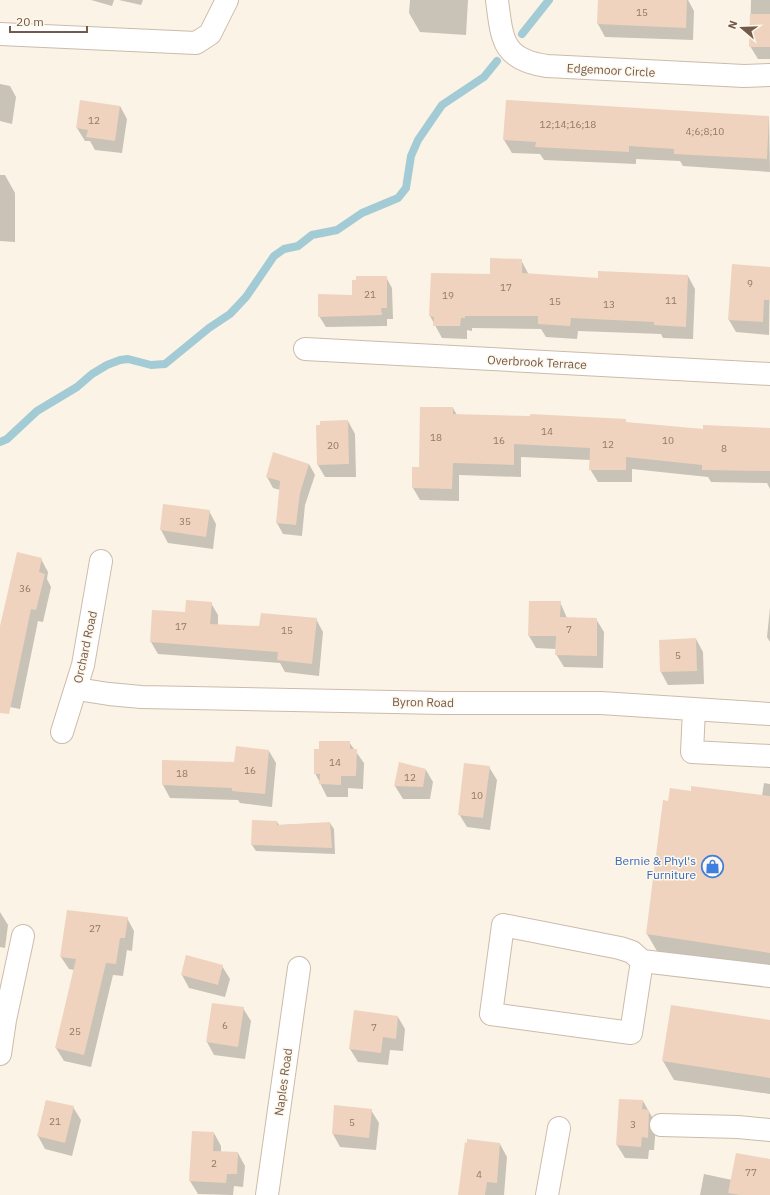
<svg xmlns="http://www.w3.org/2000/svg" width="770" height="1195" viewBox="0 0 770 1195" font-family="'IBM Plex Sans',sans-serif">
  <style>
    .shadow { fill: #0003 }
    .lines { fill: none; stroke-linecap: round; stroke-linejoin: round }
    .stream { stroke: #a2cbd5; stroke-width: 8 }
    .building { fill: #efd3be }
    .minor-casing { stroke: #ccbbac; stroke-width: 24 }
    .minor { stroke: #fff; stroke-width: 22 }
    .labels { text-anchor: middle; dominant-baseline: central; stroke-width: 3; stroke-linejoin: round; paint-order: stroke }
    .number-label { font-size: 10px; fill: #927968 }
    .street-label { font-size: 12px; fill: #735b4c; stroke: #fef7eb }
    .shop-label { font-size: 12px; fill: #366cbe; stroke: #fef7eb; text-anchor: end }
  </style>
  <rect width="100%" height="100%" fill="#fbf3e5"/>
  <path class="shadow" d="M 91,0 L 114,0 L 112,6 Z
    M 119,0 L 143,0 L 141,5 Z
    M 410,0 L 468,0 L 466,35 L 420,32 L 409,13 Z
    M 599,0 L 688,0 L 694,11 L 693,40 L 605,37 L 598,24 Z
    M 751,0 L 770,0 L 770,59 L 758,59 L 750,46 Z
    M 0,84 L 10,86 L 16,97 L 12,124 L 0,121 Z
    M 120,106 L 127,119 L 122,153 L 95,150 L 90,141 L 85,141 L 77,128 Z
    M 769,116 L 770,172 L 683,166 L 680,161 L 636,159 L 636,164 L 544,160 L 540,154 L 512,153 L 504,140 Z
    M 0,175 L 5,175 L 15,193 L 15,242 L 0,241 Z
    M 521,260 L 529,275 L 598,279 L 688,276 L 695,289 L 693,339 L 663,338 L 661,334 L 578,331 L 577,339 L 546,337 L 541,329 L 472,328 L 472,331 L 467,330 L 467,339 L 442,338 L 430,316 L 491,275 Z
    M 770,268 L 769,335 L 736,332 L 729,320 Z
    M 386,277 L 392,288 L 393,319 L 387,319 L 387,326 L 326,327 L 319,316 Z
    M 453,408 L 457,415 L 625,420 L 627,423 L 704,430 L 704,426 L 770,429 L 770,489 L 767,483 L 711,482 L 708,477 L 632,469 L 632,482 L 598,482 L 590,469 L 591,460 L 521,457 L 521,477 L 459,475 L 459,501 L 420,500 L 413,488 L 420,468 Z
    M 348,421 L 355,434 L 356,477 L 325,477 L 318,465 Z
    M 309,464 L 315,475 L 305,505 L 302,536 L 283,534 L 277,523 L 280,490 L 273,488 L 267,477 Z
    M 209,511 L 216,524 L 213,549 L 168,543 L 161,530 Z
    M 41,559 L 48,572 L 47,579 L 51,587 L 43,622 L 38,621 L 20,709 L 0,705 L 0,639 Z
    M 560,602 L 567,618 L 596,619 L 604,632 L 603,668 L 564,667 L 556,654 L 556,649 L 536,648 L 529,636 Z
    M 211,603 L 218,615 L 218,625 L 260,627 L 316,619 L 323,632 L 319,676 L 285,672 L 280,663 L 158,654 L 151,642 L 186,613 Z
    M 770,608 L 770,642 L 767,637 Z
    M 696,639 L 703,652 L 704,684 L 668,685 L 661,672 Z
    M 349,742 L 364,763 L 363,789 L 348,788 L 348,797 L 327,797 L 315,773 L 320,750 Z
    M 269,751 L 276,763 L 272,807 L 240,803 L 238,800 L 170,798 L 163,785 L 163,761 L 235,764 Z
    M 489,767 L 497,780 L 490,830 L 467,827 L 459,814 Z
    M 426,770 L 433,782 L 430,799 L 403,799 L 395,786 Z
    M 764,783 L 770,784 L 770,975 L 661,958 L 647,934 L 762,796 Z
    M 253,821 L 277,822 L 279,825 L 330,823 L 334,829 L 335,854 L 256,851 L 252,845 Z
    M 0,912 L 8,925 L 5,948 L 0,947 Z
    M 127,918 L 134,931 L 132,951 L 127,950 L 123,976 L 113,975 L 91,1067 L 64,1061 L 56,1048 L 74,970 L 69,969 L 61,957 Z
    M 186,956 L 222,966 L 230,979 L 225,997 L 189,988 L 182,975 Z
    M 672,1006 L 770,1021 L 770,1094 L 674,1080 L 663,1061 Z
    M 243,1008 L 251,1021 L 245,1059 L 214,1055 L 207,1042 Z
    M 398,1017 L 405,1029 L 403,1051 L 390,1050 L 388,1065 L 358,1062 L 350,1049 Z
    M 46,1101 L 73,1107 L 81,1120 L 72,1156 L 45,1149 L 38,1136 Z
    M 643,1101 L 656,1124 L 654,1150 L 649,1150 L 648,1159 L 625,1158 L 617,1145 Z
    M 371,1110 L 379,1123 L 376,1150 L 340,1147 L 333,1134 Z
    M 214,1133 L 221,1146 L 221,1152 L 238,1153 L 245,1166 L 243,1187 L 234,1186 L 233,1195 L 198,1194 L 190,1181 Z
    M 500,1144 L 507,1157 L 504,1195 L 459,1195 Z
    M 770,1160 L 770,1195 L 700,1195 L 704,1174 L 732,1180 Z"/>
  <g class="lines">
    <path class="stream" d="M 522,34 L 549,0
      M 0,442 L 7,439 L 37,411 L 77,387 L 92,374 L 107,365 L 120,360 L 128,359 L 151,365 L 165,364 L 209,328 L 230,314 L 246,297 L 274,256 L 284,249 L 298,246 L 312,235 L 337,230 L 362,213 L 398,198 L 406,188 L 411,156 L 418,140 L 442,105 L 484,77 L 497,61"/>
  </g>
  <path class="building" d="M 598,0 L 687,0 L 686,28 L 597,24 Z
    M 750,14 L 770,14 L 770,47 L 749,47 Z
    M 80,100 L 120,106 L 115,141 L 86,137 L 88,130 L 76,128 Z
    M 506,100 L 769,116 L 767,159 L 674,154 L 674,149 L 629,146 L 629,152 L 535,147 L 536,142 L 503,140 Z
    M 490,258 L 522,259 L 522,273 L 598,278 L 598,271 L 688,275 L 686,327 L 654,325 L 654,322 L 571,318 L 570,326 L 538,324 L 538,316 L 465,316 L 465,318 L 461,318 L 460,326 L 433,326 L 434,317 L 429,316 L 431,273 L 490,274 Z
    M 732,264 L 770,267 L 770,300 L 764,300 L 763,322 L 728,320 Z
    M 356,276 L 387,276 L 387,308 L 381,308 L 382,315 L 318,317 L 318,294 L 352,295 L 352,280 L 356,280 Z
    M 420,407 L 453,407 L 453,414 L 530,416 L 530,414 L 626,419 L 626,422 L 703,429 L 703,425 L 770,428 L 770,471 L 702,470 L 702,465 L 626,457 L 626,470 L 589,470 L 590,448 L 514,444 L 514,465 L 453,463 L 452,489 L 412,488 L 412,467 L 419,467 Z
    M 348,420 L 349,464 L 317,465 L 316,425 L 320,425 L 320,421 Z
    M 273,452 L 309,464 L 300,493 L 296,525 L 276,523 L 280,481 L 266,477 Z
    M 163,504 L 210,510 L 206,537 L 160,530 Z
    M 17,552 L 42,558 L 39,572 L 45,574 L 36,610 L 31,609 L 9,714 L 0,713 L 0,626 Z
    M 186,600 L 212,602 L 210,624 L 259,626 L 261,613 L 317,618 L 312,664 L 277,660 L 278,652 L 150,642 L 152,610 L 185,612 Z
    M 529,601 L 561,601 L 560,617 L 597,618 L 597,656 L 555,655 L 556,636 L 528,636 Z
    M 696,638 L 697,671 L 660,672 L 659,640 Z
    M 319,741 L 350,741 L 350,749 L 357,749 L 356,776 L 341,776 L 341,785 L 319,784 L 320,774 L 314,774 L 314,749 L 319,749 Z
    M 236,746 L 269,750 L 265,794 L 232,791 L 232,788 L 162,785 L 162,760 L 234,762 Z
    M 399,762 L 426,769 L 423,787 L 394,786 Z
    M 464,763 L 490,766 L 483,818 L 458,815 Z
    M 691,786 L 770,796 L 770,953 L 646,934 L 663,800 L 668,801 L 670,788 L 691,791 Z
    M 252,820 L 277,821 L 277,825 L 330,822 L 332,848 L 251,845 Z
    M 67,910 L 128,917 L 125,938 L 120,938 L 116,964 L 106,963 L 84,1055 L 55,1048 L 76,959 L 60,957 Z
    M 186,955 L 223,965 L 218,985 L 181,975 Z
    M 212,1003 L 244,1007 L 238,1047 L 206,1042 Z
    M 671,1005 L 770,1020 L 770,1078 L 662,1061 Z
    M 354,1010 L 398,1016 L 396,1039 L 383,1037 L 381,1053 L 349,1049 Z
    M 619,1099 L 643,1100 L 642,1109 L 649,1110 L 648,1138 L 642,1137 L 641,1147 L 616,1145 Z
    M 46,1100 L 74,1106 L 65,1143 L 37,1136 Z
    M 334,1105 L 372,1109 L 369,1138 L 332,1134 Z
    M 192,1131 L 214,1132 L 213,1151 L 238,1152 L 237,1174 L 227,1174 L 226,1183 L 189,1181 Z
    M 467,1139 L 500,1143 L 497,1183 L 487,1182 L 485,1195 L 458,1195 L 465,1142 L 467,1143 Z
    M 736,1153 L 770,1159 L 770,1195 L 740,1195 L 728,1193 Z"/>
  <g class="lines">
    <defs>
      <path id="minor" d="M 497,0 C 502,39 502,60 547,66 L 744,76 L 770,75
        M 0,34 L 196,43 L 210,34 L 227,0
        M 305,349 L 770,374
        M 77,689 L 109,694 L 141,697 L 443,703 L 601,703 L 770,714
        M 694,710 L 692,752 L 770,756
        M 62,732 L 83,665 L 101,561
        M 642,961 L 631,1033 L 491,1014 L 503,925 L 620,948 L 632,952 L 642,961 L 770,976
        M 0,1054 L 5,1020 L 23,936
        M 661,1125 L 738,1127 L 770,1130
        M 267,1195 L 299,968
        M 547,1195 L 559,1128"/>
    </defs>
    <use href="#minor" class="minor-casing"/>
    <use href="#minor" class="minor"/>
  </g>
  <defs>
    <symbol id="shop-ring" viewBox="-11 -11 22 22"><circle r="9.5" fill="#fef7eb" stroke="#3f7fe0" stroke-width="1.5"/><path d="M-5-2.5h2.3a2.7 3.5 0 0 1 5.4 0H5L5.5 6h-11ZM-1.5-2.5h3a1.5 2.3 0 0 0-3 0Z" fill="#3f7fe0"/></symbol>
  </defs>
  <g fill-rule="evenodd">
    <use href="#shop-ring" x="700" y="854" width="25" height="25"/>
  </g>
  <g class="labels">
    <g class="number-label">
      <text x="642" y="12">15</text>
      <text x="94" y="120">12</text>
      <text x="568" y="124">12;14;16;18</text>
      <text x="705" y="131">4;6;8;10</text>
      <text x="750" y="283">9</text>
      <text x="506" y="287">17</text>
      <text x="370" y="294">21</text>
      <text x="448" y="295">19</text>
      <text x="671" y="300">11</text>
      <text x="555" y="301">15</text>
      <text x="609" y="304">13</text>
      <text x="547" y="431">14</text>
      <text x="436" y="437">18</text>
      <text x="499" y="440">16</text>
      <text x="668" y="440">10</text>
      <text x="608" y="444">12</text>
      <text x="333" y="445">20</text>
      <text x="724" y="448">8</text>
      <text x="185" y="521">35</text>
      <text x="25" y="588">36</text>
      <text x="181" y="626">17</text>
      <text x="569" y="629">7</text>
      <text x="287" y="630">15</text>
      <text x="678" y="655">5</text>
      <text x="335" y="762">14</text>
      <text x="250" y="770">16</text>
      <text x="182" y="773">18</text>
      <text x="410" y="777">12</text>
      <text x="477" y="795">10</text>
      <text x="95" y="928">27</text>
      <text x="225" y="1025">6</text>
      <text x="374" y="1027">7</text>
      <text x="75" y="1031">25</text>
      <text x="55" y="1121">21</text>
      <text x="352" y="1122">5</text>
      <text x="633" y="1124">3</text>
      <text x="214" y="1163">2</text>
      <text x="751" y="1172">77</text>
      <text x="479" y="1174">4</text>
    </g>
    <g class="street-label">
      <text transform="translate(611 70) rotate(3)">Edgemoor Circle</text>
      <text transform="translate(537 362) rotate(3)">Overbrook Terrace</text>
      <text transform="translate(85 647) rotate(-78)">Orchard Road</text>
      <text transform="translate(423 702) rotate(1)">Byron Road</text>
      <text transform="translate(283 1082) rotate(-82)">Naples Road</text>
    </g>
    <g class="shop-label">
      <text x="696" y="860">Bernie &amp; Phyl's<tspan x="696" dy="14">Furniture</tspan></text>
    </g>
  </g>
  <g transform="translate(742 28) rotate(289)" stroke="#fef7eb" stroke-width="3" paint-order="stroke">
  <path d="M0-3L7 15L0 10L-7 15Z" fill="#735b4c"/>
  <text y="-6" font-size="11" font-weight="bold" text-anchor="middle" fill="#735b4c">N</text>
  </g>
  <path d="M10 26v6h77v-6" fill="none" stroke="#735b4c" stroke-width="2"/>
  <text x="16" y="26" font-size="12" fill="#735b4c" stroke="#fef7eb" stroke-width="3" paint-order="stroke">20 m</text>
</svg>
